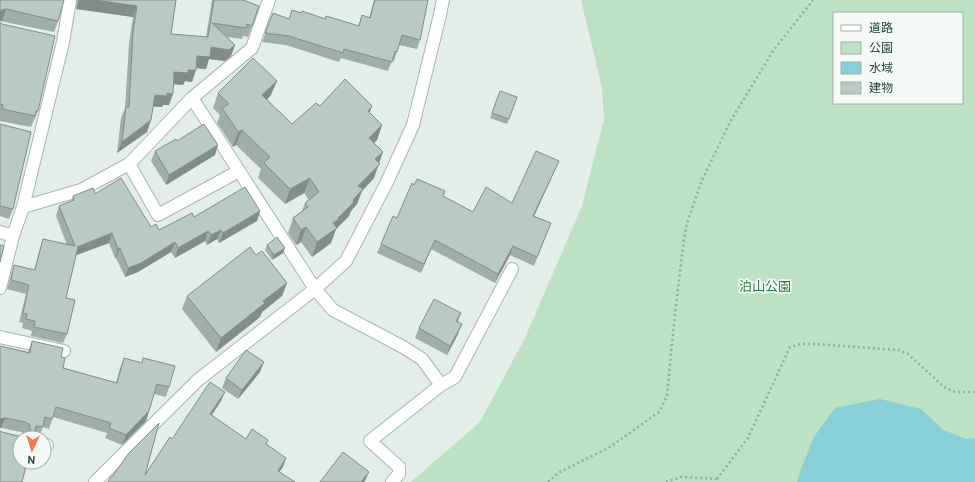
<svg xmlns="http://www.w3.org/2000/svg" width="975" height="482" viewBox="0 0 975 482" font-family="Cabin,'Noto Sans JP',sans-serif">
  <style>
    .green { fill: #bce1c3; fill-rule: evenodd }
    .water { fill: #89cfd6 }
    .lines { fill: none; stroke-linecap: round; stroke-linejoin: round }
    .minor-casing { stroke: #a6b7b0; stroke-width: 14 }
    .path { stroke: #82b4a1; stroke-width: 2.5; stroke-dasharray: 2 3; stroke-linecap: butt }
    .minor { stroke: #fff; stroke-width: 12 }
    .wall { fill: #9faea7 }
    .shaded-wall { fill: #828d88 }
    .building { fill: #b9cac2; stroke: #828d88 }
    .labels { text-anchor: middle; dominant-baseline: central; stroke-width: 3.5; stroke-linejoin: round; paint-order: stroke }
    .park-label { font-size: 13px; fill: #297b44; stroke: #f5faf7 }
  </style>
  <rect width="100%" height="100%" fill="#e4eee9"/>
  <path class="green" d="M 581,0 L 975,0 L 975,482 L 411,482 L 480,422 L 524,340 L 582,206 L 604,119 L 602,88 ZM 834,13 L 962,13 L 962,103 L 834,103 Z"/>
  <path class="water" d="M 880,399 L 921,409 L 943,430 L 967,439 L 975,438 L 975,482 L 797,482 L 801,469 L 814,437 L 835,408 Z"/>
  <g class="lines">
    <defs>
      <path id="minor" d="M 192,98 L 315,289 L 333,310 L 403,347 L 422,359 L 441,385
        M 129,164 L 158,215 L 239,171
        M 23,207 L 81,190 L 129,164 L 192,98 L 252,48 L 269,0
        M 0,232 L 13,236
        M 0,288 L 13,236 L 23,207 L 63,42 L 70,0
        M 0,337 L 64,351
        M 44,445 L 47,445
        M 95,482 L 198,380 L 315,289 L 346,261 L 387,182 L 413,125 L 439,19 L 443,0
        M 392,482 L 399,474 L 399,467 L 370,441 L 441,385 L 455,377 L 512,269"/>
    </defs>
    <use href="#minor" class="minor-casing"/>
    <path class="path" d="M 717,479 L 748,438 L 790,347 L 801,344 L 815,344 L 898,350 L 908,354 L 944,387 L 955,392 L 975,392
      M 548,482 L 558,473 L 610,447 L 659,412 L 667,396 L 675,313 L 684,239 L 687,223 L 702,180 L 730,122 L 773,51 L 813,0
      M 666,482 L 681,477 L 717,479 L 718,482"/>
    <use href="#minor" class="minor"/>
  </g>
  <path class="wall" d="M 0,0 L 58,21 L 54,32 L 0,21 Z
    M 77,0 L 176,0 L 171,34 L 206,37 L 212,0 L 243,0 L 259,6 L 248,37 L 243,36 L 242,39 L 227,37 L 235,45 L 231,56 L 225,61 L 209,59 L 206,69 L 196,68 L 192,82 L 185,81 L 183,85 L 174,84 L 169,105 L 163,105 L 162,107 L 153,107 L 147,132 L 117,153 L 121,118 L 125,108 L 129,44 L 133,17 L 76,9 Z
    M 374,0 L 428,0 L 420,40 L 417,49 L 399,45 L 394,61 L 392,60 L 388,71 L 341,58 L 339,62 L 286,45 L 262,42 L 273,13 L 289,19 L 301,13 L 358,26 L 362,15 L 369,18 Z
    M 0,22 L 38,111 L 31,127 L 0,121 Z
    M 500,91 L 517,97 L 507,124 L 490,118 Z
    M 218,93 L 271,95 L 267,100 L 292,124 L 320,106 L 370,113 L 382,125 L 377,140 L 374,143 L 379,163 L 374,178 L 362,191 L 357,204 L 351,211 L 349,216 L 336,229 L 331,243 L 312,257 L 301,242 L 296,245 L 288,233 L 293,218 L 302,211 L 305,203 L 309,200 L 304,193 L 285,204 L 258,178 L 261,169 L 236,145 L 233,147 L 217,123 L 220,115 L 213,108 Z
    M 0,124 L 13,209 L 9,219 L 0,216 Z
    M 177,141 L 215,155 L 166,185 L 151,161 L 155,151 Z
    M 555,170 L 534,216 L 551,223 L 534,266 L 510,255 L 495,283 L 431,249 L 421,273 L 377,253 L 381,244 L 397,218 L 414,185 L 445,191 L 443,196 L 473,212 L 512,203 Z
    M 95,194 L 151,227 L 159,230 L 194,217 L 260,211 L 257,221 L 219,243 L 217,239 L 207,245 L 205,241 L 175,258 L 171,252 L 138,272 L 125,277 L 116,258 L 115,258 L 109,243 L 76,255 L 66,298 L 67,334 L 63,343 L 31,336 L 32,331 L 22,328 L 23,323 L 19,322 L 26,294 L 7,289 L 11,275 L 14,265 L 34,270 L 40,248 L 43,239 L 67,245 L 56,216 L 59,206 L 71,202 L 73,196 Z
    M 267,245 L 285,248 L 283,253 L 272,260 L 265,250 Z
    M 256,255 L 287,283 L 282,296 L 262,312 L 260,317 L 216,352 L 182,309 L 187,296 Z
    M 461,313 L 458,322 L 458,334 L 447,355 L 415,338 L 419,328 Z
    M 32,341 L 61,357 L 63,368 L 116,383 L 120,368 L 124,358 L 142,363 L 143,358 L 169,387 L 166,397 L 154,394 L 149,411 L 146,421 L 122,445 L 105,438 L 107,433 L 53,417 L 49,429 L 43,427 L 39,437 L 34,436 L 22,482 L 2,432 L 22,437 L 26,435 L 25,434 L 21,432 L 1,428 L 0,428 L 0,346 L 28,352 Z
    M 260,372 L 238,399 L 222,388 L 226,378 Z"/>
  <path class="shaded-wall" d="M 79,0 L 95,0 L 137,6 L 133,17 L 76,9 Z
    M 6,9 L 2,21 L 0,21 L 0,11 L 2,10 Z
    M 235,45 L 231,56 L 225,61 L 209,59 L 206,69 L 193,68 L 197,56 L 211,47 Z
    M 188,70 L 196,70 L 192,82 L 185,81 L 183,85 L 170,84 L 174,72 Z
    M 277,81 L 271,95 L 257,110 L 262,95 Z
    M 167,93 L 173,94 L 169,105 L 163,105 L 162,107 L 151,106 L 155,95 Z
    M 372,106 L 367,121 L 368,111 Z
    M 151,120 L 147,132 L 117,153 L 122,142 Z
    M 382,125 L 377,140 L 364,153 L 369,138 Z
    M 242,130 L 236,145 L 233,147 L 238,132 Z
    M 218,145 L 215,155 L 166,185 L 169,175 Z
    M 383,152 L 374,178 L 362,191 L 357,204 L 351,211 L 349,216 L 336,229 L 331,243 L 312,257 L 317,242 L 338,218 L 375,159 Z
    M 559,161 L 555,170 L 530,225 L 533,216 Z
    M 310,178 L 304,193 L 285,204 L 290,189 Z
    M 260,211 L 257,221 L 219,243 L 223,233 Z
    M 306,227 L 301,242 L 296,245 L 301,230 Z
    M 221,230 L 217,239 L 207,245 L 211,235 Z
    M 208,231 L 205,241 L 175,258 L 178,248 Z
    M 112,233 L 109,243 L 74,256 L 77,247 Z
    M 435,240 L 431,249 L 421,273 L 424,264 Z
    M 175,242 L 171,252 L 138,272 L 125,277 L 128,268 Z
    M 513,246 L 510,255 L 495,283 L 498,274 Z
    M 120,248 L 116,258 L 115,258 L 118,249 Z
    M 285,248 L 283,253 L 272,260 L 274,255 Z
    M 287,283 L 282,296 L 262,312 L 260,317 L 216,352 L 221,338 L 263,301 Z
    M 462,324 L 458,334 L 447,355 L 450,346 Z
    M 264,362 L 260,372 L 238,399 L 242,390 Z
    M 225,392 L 221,401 L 206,424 L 210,414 Z
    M 149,411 L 146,421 L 122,445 L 126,435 Z
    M 5,418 L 1,428 L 0,428 L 0,419 Z
    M 286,458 L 283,467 L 274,480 L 278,471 Z
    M 369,472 L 365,481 L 364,482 L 361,482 Z"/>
  <path class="building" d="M 0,0 L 64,0 L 58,21 L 6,9 L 2,10 L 0,11 Z
    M 95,0 L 176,0 L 171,34 L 208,37 L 214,0 L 243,0 L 259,6 L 252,26 L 247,24 L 246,28 L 212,23 L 235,45 L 229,50 L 211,47 L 210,57 L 197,56 L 196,70 L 188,70 L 188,73 L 174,72 L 173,94 L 167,93 L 167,96 L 155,95 L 151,120 L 122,142 L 126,107 L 129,107 L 133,32 L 137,6 Z
    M 375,0 L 428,0 L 420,40 L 402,35 L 397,52 L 395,51 L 392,62 L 344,49 L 343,53 L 289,36 L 265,33 L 273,13 L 289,19 L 292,10 L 301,13 L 302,11 L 325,19 L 326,16 L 359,26 L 362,15 L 370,18 Z
    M 0,22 L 2,24 L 55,36 L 38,111 L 36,111 L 35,116 L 2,109 L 3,105 L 0,104 Z
    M 253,58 L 277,81 L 262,95 L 292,124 L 316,103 L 320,106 L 345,79 L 372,106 L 368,111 L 382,125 L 369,138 L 383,152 L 375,159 L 380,164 L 358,186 L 363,189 L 353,200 L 354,202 L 338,218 L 339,219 L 333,223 L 337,228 L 317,242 L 306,227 L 301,230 L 293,218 L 308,207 L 305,203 L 319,192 L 310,178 L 290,189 L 264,163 L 270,157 L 242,130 L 238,132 L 222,108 L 229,104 L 218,93 Z
    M 500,91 L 517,97 L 509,119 L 492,113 Z
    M 0,124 L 31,132 L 13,209 L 0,206 Z
    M 204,124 L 218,145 L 169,175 L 155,151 L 176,139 L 177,141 Z
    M 536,151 L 559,161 L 533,216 L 551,223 L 537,257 L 513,246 L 498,274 L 435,240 L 424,264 L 381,244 L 393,216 L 397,218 L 412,183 L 414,185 L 417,179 L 445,191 L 443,196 L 473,212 L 486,187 L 512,203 Z
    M 121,178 L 151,227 L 156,224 L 159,230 L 192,213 L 194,217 L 245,187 L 260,211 L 223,233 L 221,230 L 211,235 L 208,231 L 178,248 L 175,242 L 141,263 L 128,268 L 120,248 L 118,249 L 112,233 L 77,247 L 78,247 L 66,298 L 75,300 L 67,334 L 34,327 L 35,321 L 26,319 L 27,314 L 23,313 L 29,285 L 11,280 L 14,265 L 35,270 L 43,239 L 75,246 L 59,206 L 74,200 L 73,196 L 93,188 L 95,194 Z
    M 277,237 L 285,248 L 274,255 L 267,245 Z
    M 0,245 L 4,246 L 0,262 Z
    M 250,247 L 256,255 L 262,251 L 287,283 L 263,301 L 265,303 L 221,338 L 187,296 Z
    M 434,299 L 461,313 L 456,321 L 462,324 L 450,346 L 419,328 Z
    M 32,341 L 63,348 L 61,357 L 65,358 L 63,368 L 117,383 L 124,358 L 142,363 L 143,358 L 175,366 L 169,387 L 157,384 L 149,411 L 126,435 L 109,428 L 111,423 L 56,407 L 52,419 L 45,417 L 43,427 L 36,426 L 33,438 L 20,438 L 20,462 L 27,462 L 22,482 L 0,482 L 0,431 L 2,432 L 22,437 L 29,434 L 31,431 L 29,424 L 25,422 L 5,418 L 0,419 L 0,346 L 30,353 Z
    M 246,350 L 264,362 L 242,390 L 226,378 Z
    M 210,382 L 225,392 L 210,414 L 246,439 L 252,429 L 268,440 L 266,444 L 286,458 L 278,471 L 295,482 L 108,482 L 111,477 L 112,477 L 128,454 L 159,423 L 145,475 L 170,437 L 172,439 Z
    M 343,452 L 369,472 L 361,482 L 320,482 Z"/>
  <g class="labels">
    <g class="park-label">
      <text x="765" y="286">泊山公園</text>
    </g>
  </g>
  <rect x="833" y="12" width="130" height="92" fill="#f5faf7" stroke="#a1b0aa"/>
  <rect x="841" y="25" width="20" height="6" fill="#ffffff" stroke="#a1b0aa"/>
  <text x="869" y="32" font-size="12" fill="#224237">道路</text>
  <rect x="841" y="42" width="20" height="12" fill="#bce1c3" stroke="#a1b0aa"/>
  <text x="869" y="52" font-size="12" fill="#224237">公園</text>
  <rect x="841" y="62" width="20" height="12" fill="#89cfd6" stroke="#a1b0aa"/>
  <text x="869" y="72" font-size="12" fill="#224237">水域</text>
  <rect x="841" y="82" width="20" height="12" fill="#b9cac2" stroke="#a1b0aa"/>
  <text x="869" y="92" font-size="12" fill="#224237">建物</text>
  <g transform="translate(32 450) rotate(184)"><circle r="19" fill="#f5faf7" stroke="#a1b0aa"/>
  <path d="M0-3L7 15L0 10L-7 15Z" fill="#fb7456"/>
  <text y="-6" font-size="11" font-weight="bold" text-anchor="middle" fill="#224237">N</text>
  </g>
</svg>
